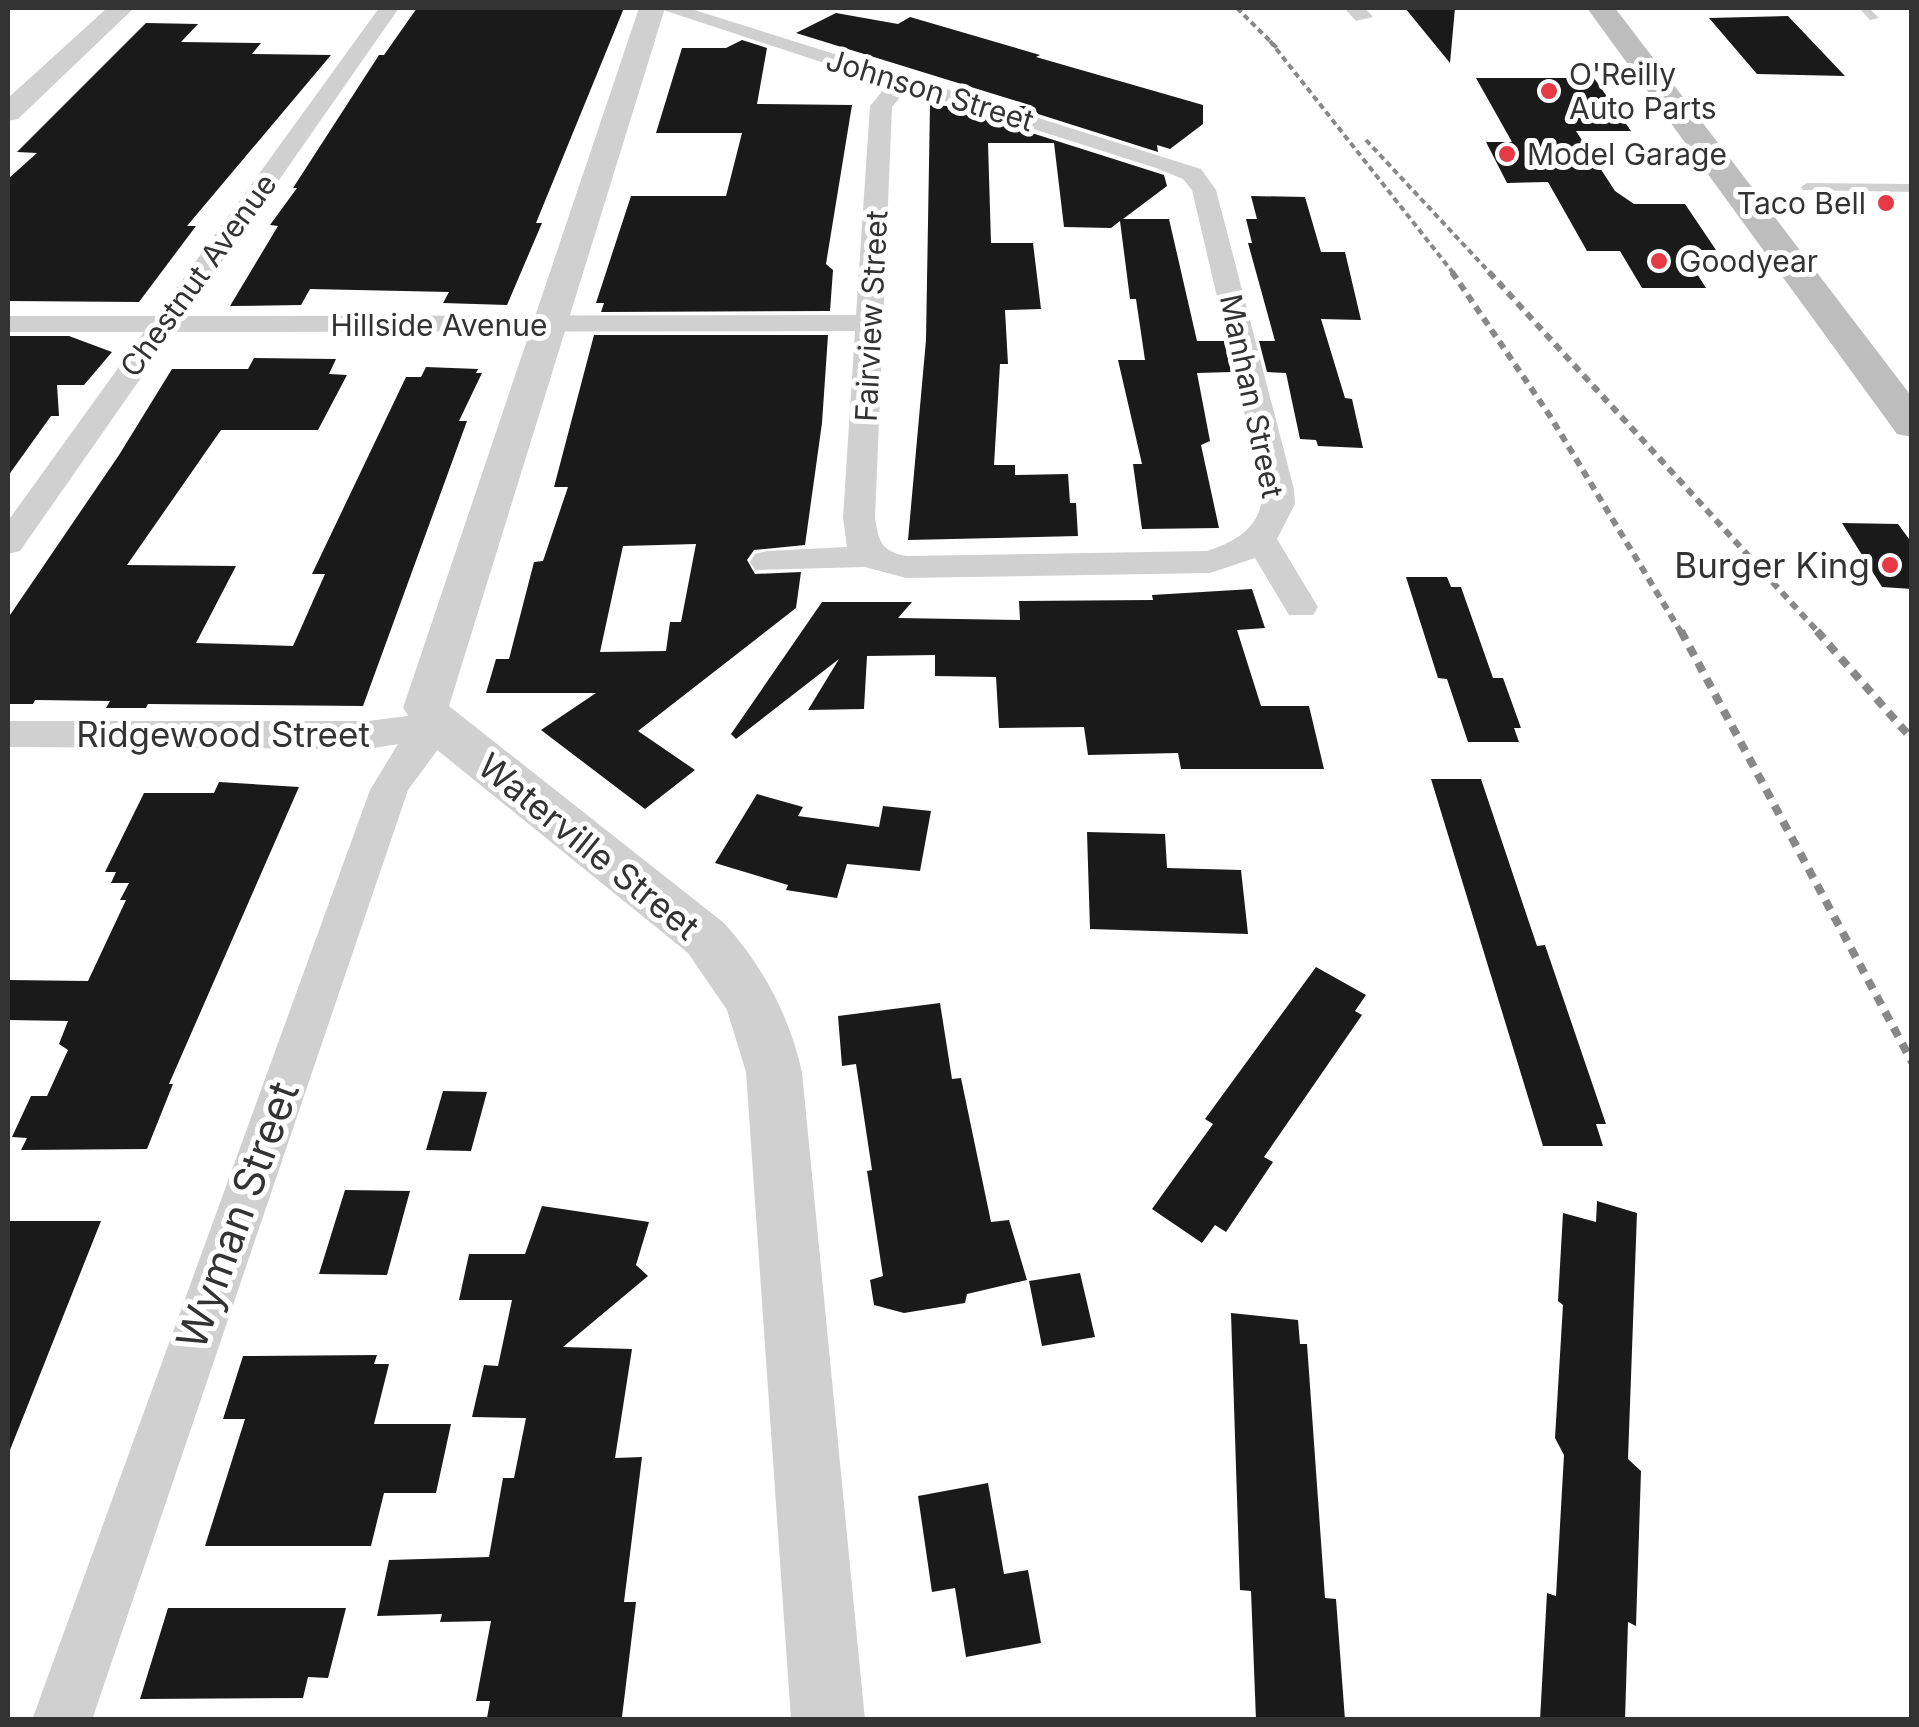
<svg xmlns="http://www.w3.org/2000/svg" width="1919" height="1727" viewBox="0 0 1919 1727" font-family="Inter,sans-serif">
  <style>
    .building { fill: #1a1a1a; fill-rule: evenodd }
    .lines { fill: none; stroke-linecap: round; stroke-linejoin: round }
    .service { fill: #d0d0d0; fill-rule: evenodd }
    .minor { fill: #d0d0d0; fill-rule: evenodd }
    .tertiary { fill: #d0d0d0; fill-rule: evenodd }
    .secondary { fill: #bdbdbd; fill-rule: evenodd }
    .rail-far2 { stroke: #888; stroke-width: 4; stroke-dasharray: 6 4; stroke-linecap: butt }
    .rail-far1 { stroke: #888; stroke-width: 6; stroke-dasharray: 8 6; stroke-linecap: butt }
    .rail { stroke: #888; stroke-width: 8; stroke-dasharray: 10 8; stroke-linecap: butt }
    .poi-dot { fill: #e63946; stroke: #fff; stroke-width: 4 }
    .labels { text-anchor: middle; dominant-baseline: central; stroke-width: 10; stroke-linejoin: round; paint-order: stroke }
    .far-poi-label { font-size: 30px; fill: #333; stroke: #fff; text-anchor: start }
    .far-street-label { font-size: 30px; fill: #333; stroke: #fff }
    .poi-label { font-size: 35px; fill: #333; stroke: #fff; text-anchor: end }
    .street-label { font-size: 35px; fill: #333; stroke: #fff }
    .near-street-label { font-size: 42px; fill: #333; stroke: #fff }
  </style>
  <rect width="100%" height="100%" fill="#fff"/>
  <path class="building" d="M 417,8 L 624,8 L 536,223 L 542,223 L 507,305 L 443,303 L 449,292 L 310,289 L 301,305 L 230,306 L 278,226 L 270,225 L 297,188 L 293,188 L 379,55 L 384,55 Z
    M 1405,8 L 1455,8 L 1450,63 Z
    M 836,13 L 898,24 L 910,17 L 1040,55 L 1036,57 L 1203,105 L 1203,124 L 1170,149 L 1157,145 L 1158,152 L 1013,106 L 1033,106 L 796,33 Z
    M 1788,16 L 1845,76 L 1757,74 L 1709,18 Z
    M 146,23 L 198,24 L 181,42 L 261,43 L 252,54 L 331,55 L 187,226 L 196,226 L 139,302 L 8,301 L 8,179 L 37,153 L 17,152 Z
    M 742,40 L 767,48 L 757,104 L 852,105 L 826,264 L 833,270 L 830,311 L 601,312 L 604,303 L 596,303 L 631,196 L 726,196 L 742,133 L 656,133 L 682,48 L 726,48 Z
    M 1476,78 L 1594,78 L 1631,131 L 1576,131 L 1615,191 L 1634,204 L 1685,204 L 1716,250 L 1682,250 L 1706,288 L 1642,288 L 1620,251 L 1587,251 L 1548,182 L 1507,183 L 1486,142 L 1512,142 Z
    M 930,105 L 947,106 L 1164,175 L 1167,186 L 1123,219 L 1169,219 L 1197,341 L 1224,341 L 1231,372 L 1197,373 L 1210,441 L 1201,445 L 1219,528 L 1142,529 L 1133,464 L 1142,464 L 1118,360 L 1145,360 L 1136,299 L 1130,299 L 1120,221 L 1111,228 L 1064,227 L 1054,143 L 988,143 L 991,243 L 1033,243 L 1041,309 L 1005,310 L 1008,364 L 1000,364 L 994,465 L 1015,465 L 1015,475 L 1068,474 L 1070,503 L 1076,503 L 1078,536 L 908,540 L 926,340 Z
    M 1251,196 L 1305,197 L 1321,252 L 1345,252 L 1361,320 L 1321,319 L 1345,398 L 1352,399 L 1363,448 L 1318,446 L 1316,440 L 1300,439 L 1286,373 L 1267,372 L 1259,341 L 1275,341 L 1248,243 L 1252,243 L 1246,219 L 1257,219 Z
    M 594,335 L 828,335 L 822,423 L 805,545 L 754,550 L 747,560 L 755,574 L 801,572 L 796,608 L 638,731 L 695,770 L 645,809 L 541,730 L 596,693 L 486,693 L 496,659 L 509,659 L 534,562 L 543,561 L 568,487 L 554,487 ZM 696,544 L 681,622 L 670,622 L 666,651 L 600,652 L 623,546 Z
    M 8,336 L 69,336 L 112,352 L 84,385 L 57,385 L 59,416 L 51,416 L 8,476 Z
    M 254,358 L 336,359 L 329,374 L 347,375 L 318,430 L 221,430 L 127,565 L 236,566 L 196,643 L 293,646 L 325,574 L 312,574 L 406,377 L 421,377 L 426,367 L 478,369 L 476,373 L 482,373 L 459,421 L 467,421 L 363,706 L 148,704 L 146,708 L 106,708 L 110,701 L 35,700 L 33,704 L 8,704 L 8,618 L 119,455 L 172,369 L 248,369 Z
    M 1842,523 L 1898,524 L 1912,543 L 1912,589 L 1882,587 Z
    M 1406,577 L 1447,577 L 1451,587 L 1461,587 L 1493,678 L 1503,678 L 1521,728 L 1514,728 L 1519,742 L 1468,742 L 1447,679 L 1438,678 Z
    M 1252,589 L 1265,628 L 1237,630 L 1261,706 L 1309,706 L 1324,769 L 1181,769 L 1178,753 L 1088,755 L 1084,727 L 999,728 L 996,677 L 935,676 L 935,655 L 867,656 L 864,709 L 808,710 L 839,659 L 736,739 L 731,734 L 822,602 L 912,602 L 898,618 L 1020,620 L 1019,601 L 1153,600 L 1152,595 Z
    M 1431,779 L 1481,779 L 1537,946 L 1545,945 L 1606,1124 L 1596,1124 L 1603,1146 L 1543,1146 Z
    M 219,782 L 299,787 L 169,1084 L 173,1084 L 147,1149 L 21,1150 L 27,1138 L 12,1137 L 31,1096 L 47,1096 L 68,1050 L 59,1044 L 68,1021 L 8,1020 L 8,980 L 88,981 L 126,900 L 120,900 L 129,883 L 111,883 L 116,872 L 105,872 L 144,793 L 214,793 Z
    M 757,794 L 803,807 L 798,816 L 879,827 L 883,806 L 931,811 L 920,871 L 847,864 L 837,898 L 786,890 L 788,885 L 715,863 Z
    M 1087,832 L 1165,834 L 1167,868 L 1241,870 L 1248,934 L 1090,929 Z
    M 1316,967 L 1366,995 L 1355,1011 L 1362,1015 L 1264,1157 L 1273,1162 L 1226,1232 L 1215,1225 L 1202,1243 L 1152,1209 L 1213,1124 L 1205,1119 Z
    M 940,1003 L 952,1079 L 961,1078 L 991,1222 L 1009,1220 L 1027,1280 L 967,1294 L 965,1303 L 904,1313 L 874,1305 L 870,1280 L 883,1276 L 867,1171 L 872,1170 L 856,1064 L 842,1066 L 838,1016 Z
    M 443,1091 L 487,1092 L 471,1151 L 426,1150 Z
    M 345,1190 L 410,1191 L 387,1275 L 319,1274 Z
    M 1597,1201 L 1637,1213 L 1628,1459 L 1641,1471 L 1636,1626 L 1628,1622 L 1625,1720 L 1540,1720 L 1547,1593 L 1556,1596 L 1564,1455 L 1555,1438 L 1563,1305 L 1558,1301 L 1563,1213 L 1596,1222 Z
    M 542,1206 L 649,1222 L 636,1265 L 648,1276 L 563,1347 L 632,1349 L 615,1458 L 642,1457 L 624,1602 L 636,1602 L 622,1717 L 487,1718 L 490,1701 L 476,1701 L 491,1621 L 440,1622 L 442,1614 L 377,1616 L 389,1560 L 489,1557 L 503,1478 L 514,1478 L 526,1418 L 472,1417 L 484,1365 L 498,1366 L 512,1300 L 459,1300 L 469,1254 L 525,1254 Z
    M 8,1221 L 101,1221 L 8,1455 Z
    M 1080,1273 L 1095,1337 L 1042,1346 L 1029,1281 Z
    M 1231,1313 L 1298,1320 L 1300,1344 L 1307,1344 L 1325,1598 L 1336,1599 L 1345,1720 L 1256,1720 L 1251,1591 L 1240,1590 Z
    M 377,1355 L 374,1364 L 389,1364 L 374,1424 L 451,1424 L 436,1493 L 384,1493 L 371,1546 L 205,1546 L 245,1419 L 223,1419 L 243,1356 Z
    M 988,1483 L 1004,1574 L 1028,1570 L 1041,1643 L 966,1657 L 955,1588 L 932,1592 L 918,1496 Z
    M 168,1608 L 346,1608 L 328,1678 L 308,1677 L 303,1698 L 140,1699 Z"/>
  <g class="lines">
    <path class="service" d="M 1859,8 L 1869,8 L 1879,18 L 1870,20 Z
      M 1807,183 L 1912,184 L 1912,192 L 1803,190 L 1801,187 Z"/>
    <path class="minor" d="M 379,8 L 399,8 L 184,316 L 856,315 L 870,106 L 888,84 L 657,8 L 688,8 L 1201,169 L 1216,190 L 1294,489 L 1295,504 L 1277,539 L 1318,607 L 1313,615 L 1289,615 L 1255,558 L 1210,573 L 906,578 L 865,567 L 755,570 L 750,562 L 755,554 L 767,551 L 847,547 L 843,518 L 855,331 L 173,332 L 20,551 L 8,554 L 8,521 L 144,332 L 8,332 L 8,316 L 156,316 ZM 907,89 L 1156,168 L 1183,179 L 1192,190 L 1262,489 C 1264,525 1238,541 1207,551 L 906,556 C 881,551 879,542 875,518 L 892,107 Z
      M 1344,8 L 1365,8 L 1373,17 L 1356,21 Z
      M 438,712 L 451,716 L 456,725 L 408,790 L 92,1720 L 32,1720 L 370,790 L 398,744 L 368,749 L 8,747 L 8,721 L 368,721 Z"/>
    <path class="tertiary" d="M 107,8 L 134,8 L 18,119 L 8,121 L 8,98 Z
      M 639,8 L 665,8 L 449,706 L 724,923 C 763,966 789,1015 802,1072 L 865,1720 L 791,1720 L 746,1072 L 727,1010 L 688,953 L 426,741 L 403,708 Z"/>
    <path class="secondary" d="M 1587,8 L 1615,8 L 1912,397 L 1912,437 L 1897,434 Z"/>
    <path class="rail-far2" d="M 1237,8 L 1279,50
      M 1270,41 L 1454,274
      M 1366,140 L 1491,274"/>
    <path class="rail-far1" d="M 1452,272 L 1550,416 L 1682,634
      M 1489,272 L 1820,634"/>
    <path class="rail" d="M 1681,631 L 1912,1062
      M 1817,631 L 1912,739"/>
  </g>
  <g class="poi-dot">
    <circle cx="1549" cy="91" r="10"/>
    <circle cx="1507" cy="154" r="10"/>
    <circle cx="1886" cy="203" r="10"/>
    <circle cx="1659" cy="261" r="10"/>
    <circle cx="1890" cy="565" r="10"/>
  </g>
  <g class="labels">
    <g class="far-poi-label">
      <text x="1569" y="74">O'Reilly<tspan x="1569" dy="34">Auto Parts</tspan></text>
      <text x="1527" y="154">Model Garage</text>
      <text x="1866" y="203" text-anchor="end">Taco Bell</text>
      <text x="1679" y="261">Goodyear</text>
    </g>
    <g class="far-street-label">
      <text transform="translate(930 90) rotate(17)">Johnson Street</text>
      <text transform="translate(198 275) rotate(-54)">Chestnut Avenue</text>
      <text transform="translate(871 316) rotate(-87)">Fairview Street</text>
      <text x="439" y="325">Hillside Avenue</text>
      <text transform="translate(1252 396) rotate(78)">Manhan Street</text>
    </g>
    <g class="poi-label">
      <text x="1870" y="565">Burger King</text>
    </g>
    <g class="street-label">
      <text x="223" y="734">Ridgewood Street</text>
      <text transform="translate(589 846) rotate(39)">Waterville Street</text>
    </g>
    <g class="near-street-label">
      <text transform="translate(237 1215) rotate(-70)">Wyman Street</text>
    </g>
  </g>
  <rect width="1919" height="1727" fill="none" stroke="#333333" stroke-width="20"/>
</svg>
